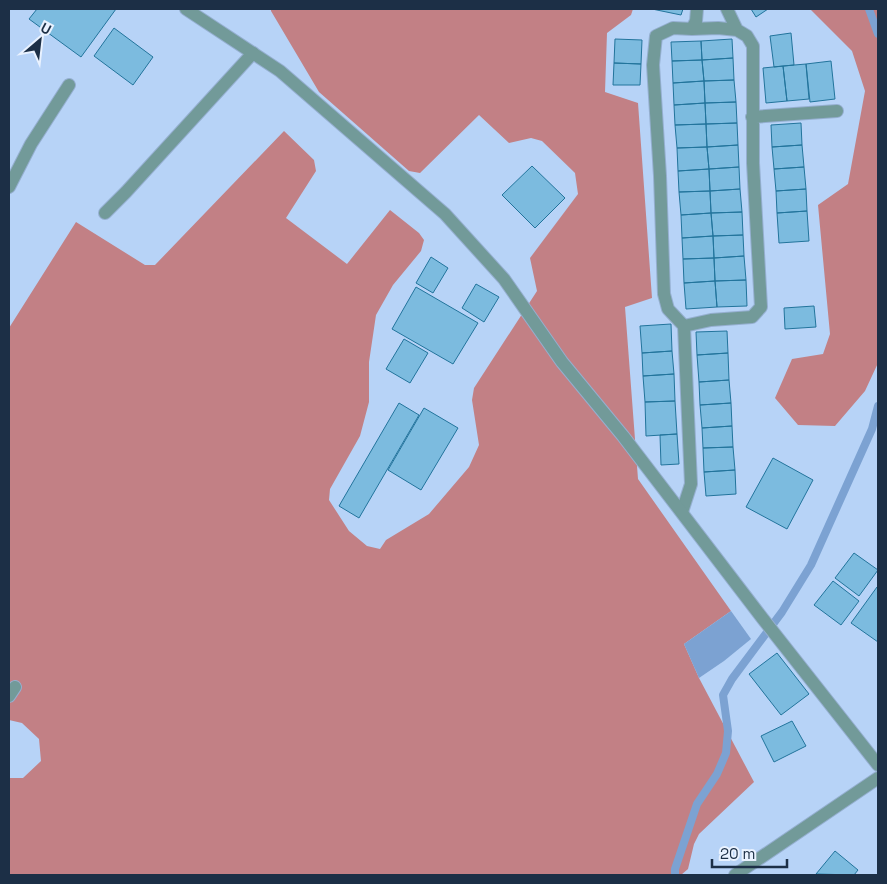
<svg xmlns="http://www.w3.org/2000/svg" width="887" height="884" viewBox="0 0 887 884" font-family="'Space Grotesk',sans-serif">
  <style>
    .forest { fill: #c28085 }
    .water { fill: #7ca2d2 }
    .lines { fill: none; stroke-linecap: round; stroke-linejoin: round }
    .stream { stroke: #7ca2d2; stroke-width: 8 }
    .building { fill: #7cbbdf; stroke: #22749c }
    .minor-casing { stroke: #95afd0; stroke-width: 14 }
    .tertiary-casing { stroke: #95afd0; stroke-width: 14 }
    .minor { stroke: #729a99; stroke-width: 12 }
    .tertiary { stroke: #729a99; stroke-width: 12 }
  </style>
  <rect width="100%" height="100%" fill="#b7d3f7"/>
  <path class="forest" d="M 271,9 L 633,9 L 631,15 L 607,33 L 605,92 L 638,103 L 652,298 L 625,307 L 638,479 L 731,611 L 684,644 L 699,678 L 754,782 L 699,834 L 694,844 L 688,869 L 681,875 L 9,875 L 9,778 L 23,778 L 41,761 L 39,739 L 22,723 L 9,720 L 9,328 L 76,222 L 145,265 L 155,265 L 284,131 L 314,160 L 316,171 L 286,218 L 347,264 L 390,210 L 419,233 L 424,240 L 421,251 L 393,285 L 376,315 L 369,362 L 369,402 L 360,436 L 330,489 L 329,500 L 349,531 L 367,546 L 380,549 L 386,540 L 429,514 L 469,467 L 479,445 L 472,400 L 474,388 L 537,291 L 530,258 L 578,194 L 575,173 L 542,141 L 531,138 L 509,143 L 479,115 L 420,173 L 409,171 L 319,92 L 271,11 Z
    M 810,9 L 878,9 L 878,363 L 865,391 L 835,426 L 798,425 L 775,398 L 792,359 L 823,354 L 830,334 L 818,205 L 848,184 L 865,91 L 852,51 Z"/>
  <path class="water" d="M 731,611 L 751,639 L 724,661 L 699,678 L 684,644 Z"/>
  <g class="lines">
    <path class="stream" d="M 869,9 L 878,34
      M 675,875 L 675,869 L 697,804 L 717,774 L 726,753 L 728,731 L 723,695 L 732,679 L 782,612 L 811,565 L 872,429 L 878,406"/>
  </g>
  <path class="building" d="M 37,9 L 116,9 L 81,57 L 29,19 Z
    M 652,9 L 683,9 L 681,15 Z
    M 751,9 L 768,9 L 756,17 Z
    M 114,28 L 153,57 L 133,85 L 94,56 Z
    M 791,33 L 794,65 L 774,67 L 770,36 Z
    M 615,39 L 642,40 L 641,64 L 614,63 Z
    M 732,39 L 733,58 L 702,60 L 701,41 Z
    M 701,41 L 702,60 L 672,61 L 671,42 Z
    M 733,58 L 734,80 L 704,81 L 702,60 Z
    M 702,60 L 704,81 L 673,83 L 672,61 Z
    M 831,61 L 835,99 L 810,102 L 806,64 Z
    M 614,63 L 641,64 L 640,85 L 613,85 Z
    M 806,64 L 809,99 L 787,101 L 783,66 Z
    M 783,66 L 787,101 L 766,103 L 763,68 Z
    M 734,80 L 736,102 L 705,103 L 704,81 Z
    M 704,81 L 705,103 L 674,105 L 673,83 Z
    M 736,102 L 737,123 L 706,124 L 705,103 Z
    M 705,103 L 706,124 L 675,125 L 674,105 Z
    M 737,123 L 738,145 L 707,147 L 706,124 Z
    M 801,123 L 802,145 L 772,147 L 771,125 Z
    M 706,124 L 707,147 L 677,148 L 675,125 Z
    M 738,145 L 739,167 L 709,169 L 707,147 Z
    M 802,145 L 804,167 L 774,169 L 772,147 Z
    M 707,147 L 709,169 L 678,171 L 677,148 Z
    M 532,166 L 565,198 L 535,228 L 502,195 Z
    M 739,167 L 740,189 L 710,191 L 709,169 Z
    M 804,167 L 806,189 L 776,191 L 774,169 Z
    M 709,169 L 710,191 L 679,192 L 678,171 Z
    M 740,189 L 742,212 L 711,213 L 710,191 Z
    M 806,189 L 807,211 L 777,213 L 776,191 Z
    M 710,191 L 711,213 L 681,215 L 679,192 Z
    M 807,211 L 809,241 L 779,243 L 777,213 Z
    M 742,212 L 743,235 L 713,236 L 711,213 Z
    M 711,213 L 713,236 L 682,238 L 681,215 Z
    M 743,235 L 744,256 L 714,258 L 713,236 Z
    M 713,236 L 714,258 L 683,259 L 682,238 Z
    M 744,256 L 746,280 L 715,281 L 714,258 Z
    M 431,257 L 448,268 L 433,293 L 416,283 Z
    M 714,258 L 715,281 L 684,283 L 683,259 Z
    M 746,280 L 747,306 L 717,307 L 715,281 Z
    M 715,281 L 717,307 L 686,309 L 684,283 Z
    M 476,284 L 499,297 L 484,322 L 462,308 Z
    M 416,287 L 478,323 L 453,364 L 392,329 Z
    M 814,306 L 816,327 L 785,329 L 784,308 Z
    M 671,324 L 672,351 L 642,353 L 640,326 Z
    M 727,331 L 728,353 L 697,355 L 696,332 Z
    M 404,339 L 428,353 L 410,383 L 386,369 Z
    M 672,351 L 674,374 L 643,376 L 642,353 Z
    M 728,353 L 729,380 L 699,382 L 697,355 Z
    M 674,374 L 675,401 L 645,402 L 643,376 Z
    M 729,380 L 731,403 L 700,405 L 699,382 Z
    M 675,401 L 677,434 L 646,436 L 645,402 Z
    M 399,403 L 419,415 L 359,518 L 339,506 Z
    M 731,403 L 732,426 L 702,428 L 700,405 Z
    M 424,408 L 458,428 L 421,490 L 388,470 Z
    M 732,426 L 733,447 L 703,448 L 702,428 Z
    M 677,434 L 679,464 L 661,465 L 660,435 Z
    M 733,447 L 735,470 L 704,472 L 703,448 Z
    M 773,458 L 813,480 L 787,529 L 746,507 Z
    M 735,470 L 736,494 L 706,496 L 704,472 Z
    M 854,553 L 878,570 L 859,596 L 835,578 Z
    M 833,581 L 859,601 L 841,625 L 814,605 Z
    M 877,587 L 878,588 L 878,642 L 851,623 Z
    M 777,653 L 809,694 L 781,715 L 749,674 Z
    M 792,721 L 806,746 L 774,762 L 761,736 Z
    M 835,851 L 858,870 L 854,875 L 816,874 Z"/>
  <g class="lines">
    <defs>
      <path id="minor" d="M 692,29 L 718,28 L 737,30
        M 752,117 L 837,111
        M 9,187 L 31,144 L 69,85
        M 105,213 L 126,192 L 253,53
        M 684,326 L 711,320 L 752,317 L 761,307 L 753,163 L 753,46 L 747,36 L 737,30 L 727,9
        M 682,512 L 691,484 L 684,326 L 668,309 L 664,294 L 660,176 L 653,65 L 656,36 L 673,28 L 692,29 L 696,21 L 697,9
        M 9,696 L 15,687
        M 735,875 L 878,778"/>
      <path id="tertiary" d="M 186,9 L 280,71 L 445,214 L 504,279 L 562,362 L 623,436 L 763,619 L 878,765"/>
    </defs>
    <use href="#minor" class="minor-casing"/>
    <use href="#tertiary" class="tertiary-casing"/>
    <use href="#minor" class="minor"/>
    <use href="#tertiary" class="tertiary"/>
  </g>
  <rect width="887" height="884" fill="none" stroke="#1c2f46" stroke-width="20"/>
  <g transform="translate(40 40) rotate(28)" stroke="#e9f2ff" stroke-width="4" paint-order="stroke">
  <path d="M0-4L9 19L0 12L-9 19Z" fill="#1c2f46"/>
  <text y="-8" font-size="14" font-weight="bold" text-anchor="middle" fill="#1c2f46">U</text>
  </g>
  <path d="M712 859v8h75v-8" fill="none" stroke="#1c2f46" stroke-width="2.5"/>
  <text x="720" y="859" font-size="15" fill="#1c2f46" stroke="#e9f2ff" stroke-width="4" paint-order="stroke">20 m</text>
</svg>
